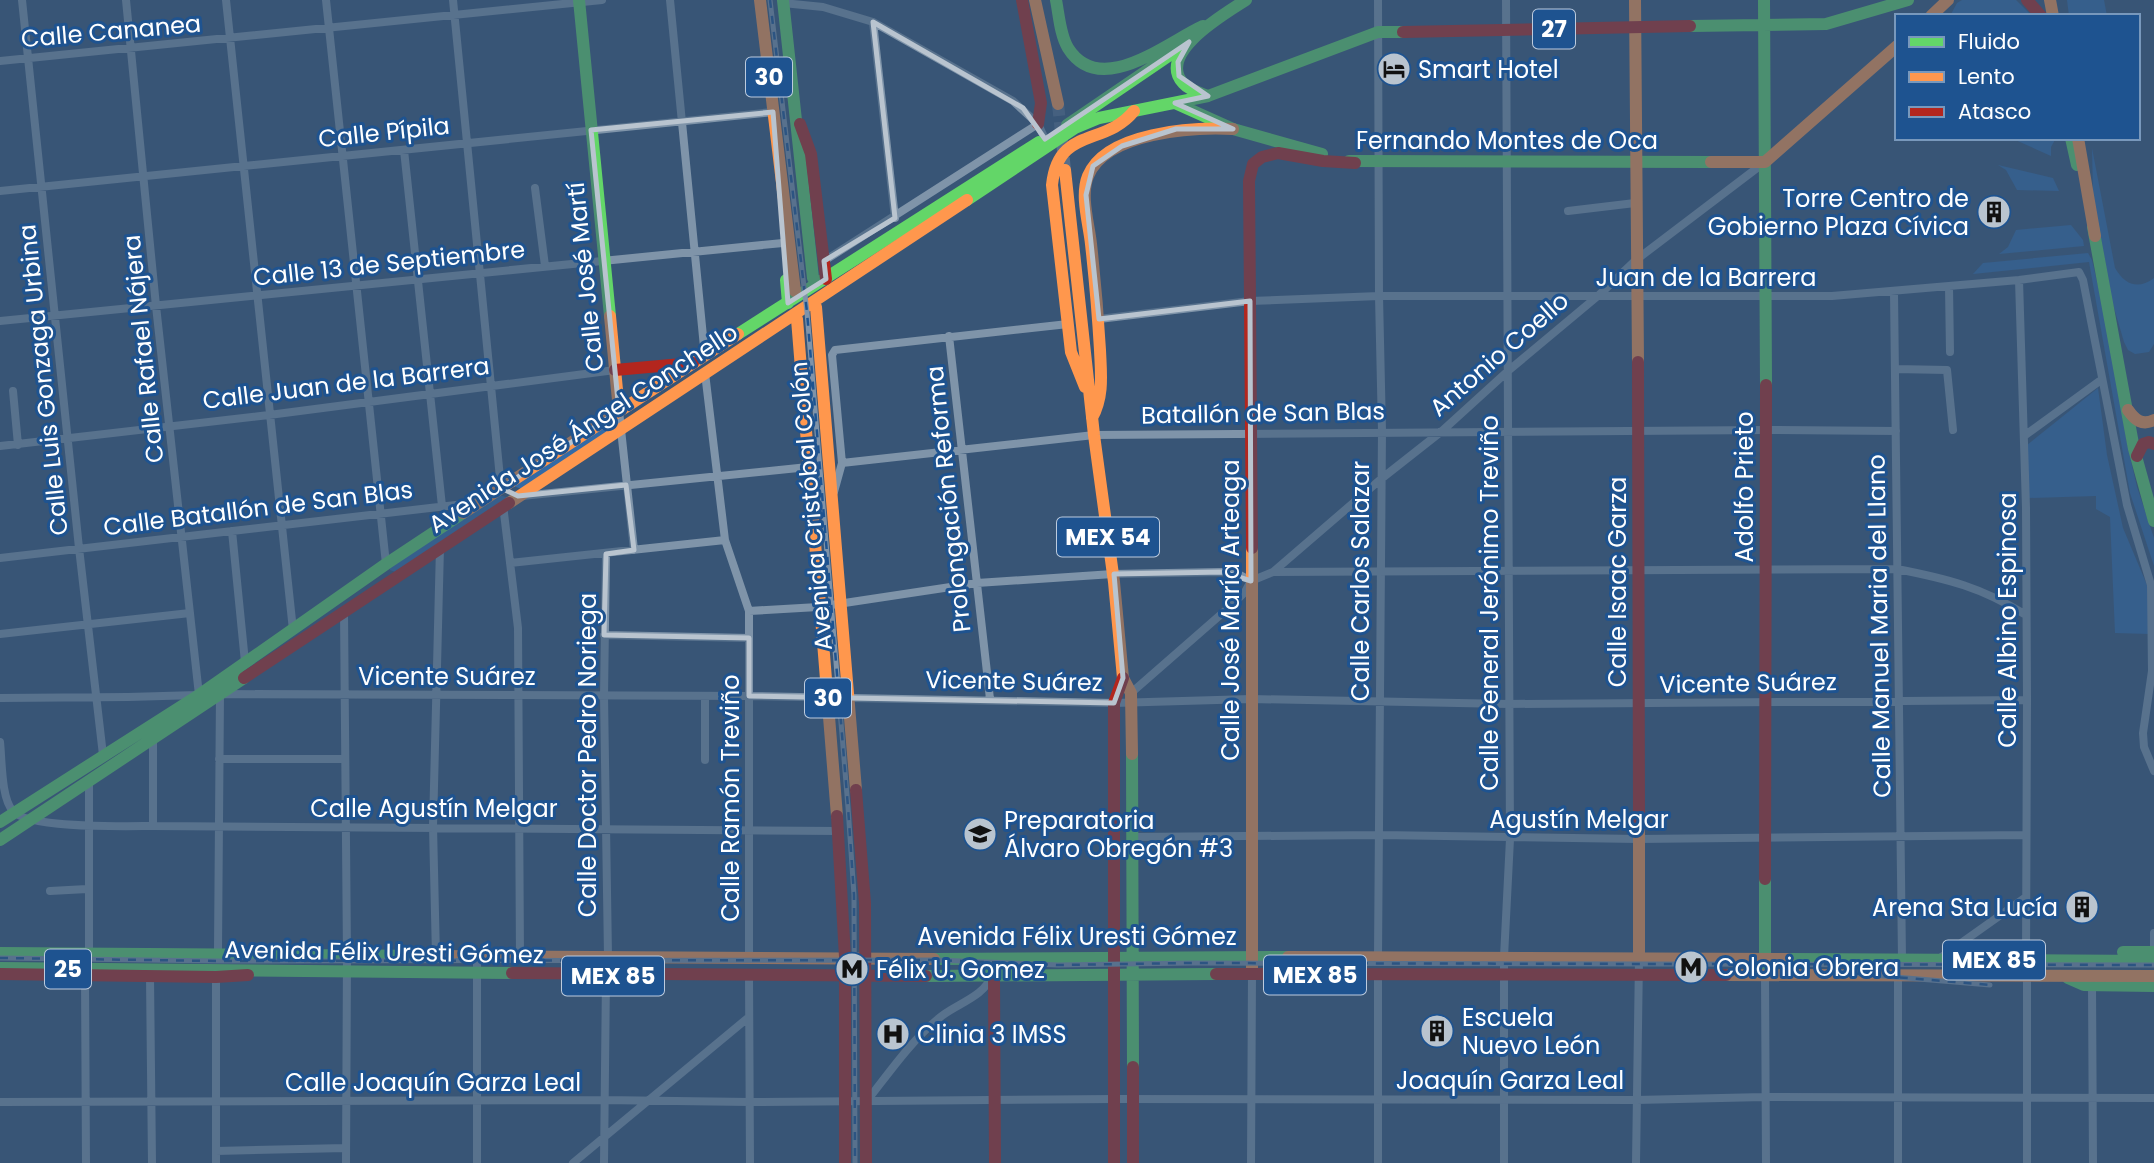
<svg xmlns="http://www.w3.org/2000/svg" width="2154" height="1163" viewBox="0 0 2154 1163" font-family="Poppins,sans-serif">
  <style>
    .green { fill: #336aa6 }
    .lines { fill: none; stroke-linecap: round; stroke-linejoin: round }
    .primary-tunnel { stroke: #566e8b; stroke-width: 12; stroke-dasharray: 12 6; stroke-linecap: butt }
    .street { stroke: #7f94a9; stroke-width: 8 }
    .fast { stroke: #63d668; stroke-width: 12 }
    .slow { stroke: #ff974d; stroke-width: 12 }
    .jam { stroke: #b3261e; stroke-width: 12 }
    .rail-casing { stroke: #7f93a9; stroke-width: 5 }
    .rail { stroke: #1e5390; stroke-width: 2.5; stroke-dasharray: 8; stroke-linecap: butt }
    .marked { fill: none; stroke: #b9c4cf; stroke-width: 5; stroke-linejoin: round }
    .labels { text-anchor: middle; dominant-baseline: central; stroke-width: 6; stroke-linejoin: round; paint-order: stroke }
    .shield { fill: #1e5390; stroke: #bccbde; stroke-width: 2 }
    .shield-label { font-size: 23px; font-weight: bold; fill: #fff }
    .street-label { font-size: 24px; fill: #fff; stroke: #1e5390 }
    .poi-label { font-size: 24px; fill: #fff; stroke: #1e5390; text-anchor: start }
  </style>
  <rect width="100%" height="100%" fill="#385576"/>
  <path class="green" d="M 1962,0 L 2016,0 L 2032,16 L 1950,16 L 1957,3 Z
    M 2067,0 L 2104,0 L 2107,16 L 2069,16 Z
    M 2011,138 L 2056,138 L 2051,147 L 2051,156 Z
    M 2092,148 L 2115,268 C 2125,285 2138,290 2154,278 L 2154,344 L 2149,352 L 2135,354 L 2128,350 L 2124,342 L 2112,301 L 2093,193 Z
    M 1998,165 L 2053,178 L 2059,191 L 2017,190 L 2006,170 Z
    M 2071,225 L 2083,240 L 2084,246 L 1999,254 L 2008,247 L 2016,230 Z
    M 2088,253 L 2092,260 L 2101,299 L 2128,448 L 2137,487 L 2154,538 L 2154,566 L 2130,493 L 2089,262 L 1973,274 L 1983,263 Z
    M 2098,388 L 2107,455 L 2123,528 L 2147,585 L 2150,634 L 2115,633 L 2110,517 L 2096,509 L 2096,496 L 2028,498 L 2027,445 Z
    M 607,426 L 609,430 L 522,489 L 513,486 Z
    M 499,495 L 509,498 L 395,572 L 390,570 L 390,568 Z"/>
  <g class="lines">
    <path class="primary-tunnel" d="M 1058,104 L 1065,170"/>
    <path class="street" d="M 22,0 L 79,548 L 103,755
      M 126,0 L 156,306 L 199,695
      M 226,0 L 293,630
      M 326,0 L 386,564
      M 453,0 L 501,488
      M 670,0 L 705,357
      M 783,3 L 823,7 L 873,22 L 1013,101 L 1038,124 L 1045,139
      M 873,22 L 895,218
      M 0,61 L 602,0
      M 404,150 L 442,506
      M 535,188 L 545,266
      M 0,191 L 773,112
      M 1568,211 L 1635,203
      M 824,261 L 1038,124
      M 2019,280 L 2026,508 L 2027,700 L 2026,960
      M 1949,287 L 1950,352
      M 1894,293 L 1902,959
      M 1099,319 L 1250,301 L 1379,296 L 1832,296 L 2019,280 L 2079,272 L 2083,280 L 2127,505 L 2151,585 L 2152,671 L 2143,733 L 2144,747 L 2154,771
      M 0,321 L 783,243
      M 949,336 L 990,699
      M 1895,369 L 1947,370 L 1953,430
      M 705,373 L 725,540 L 749,611 L 749,958
      M 13,391 L 18,445
      M 619,411 L 634,550
      M 2024,436 L 2101,380
      M 0,446 L 269,415 L 615,370
      M 842,463 L 1094,435 L 1766,430 L 1896,431
      M 834,492 L 842,463 L 832,355 L 835,350 L 1068,324
      M 522,496 L 808,467
      M 503,505 L 518,628 L 520,956
      M 232,531 L 245,662
      M 606,554 L 604,696 L 608,956
      M 0,558 L 473,503
      M 510,563 L 725,540
      M 1273,572 L 1897,569 C 1948,579 1981,587 2026,615
      M 749,611 L 818,607 L 977,583 L 1113,574 L 1223,572 L 1240,575 L 1251,581
      M 344,612 L 347,956 L 346,1163
      M 0,634 L 190,613
      M 604,635 L 749,638
      M 1131,693 L 1234,603 L 1245,592 L 1251,581 L 1273,572 L 1381,479 L 1442,431 L 1508,371 L 1599,295 L 1636,260 L 1765,162
      M 221,694 L 749,696 L 1114,703 L 1251,699 L 1508,704 L 2027,700
      M 705,696 L 705,760
      M 0,698 L 128,697 L 198,695
      M 0,742 C 2,759 1,799 13,811 C 28,829 127,826 153,826 L 838,831
      M 219,759 L 344,759
      M 153,826 L 153,739
      M 1132,837 L 1380,835 L 1638,839 L 2026,835
      M 50,891 L 87,889
      M 89,948 L 89,781
      M 218,950 L 220,694
      M 2154,952 L 2154,933
      M 1378,956 L 1382,431 L 1379,296 L 1378,0
      M 436,957 L 433,826 L 440,547
      M 1940,958 L 2026,897
      M 1765,975 L 1766,1163
      M 85,976 L 86,1163
      M 749,976 L 750,1163
      M 2027,976 L 2027,1163
      M 150,977 L 152,1163
      M 216,977 L 216,1163
      M 1898,977 L 1898,1163
      M 2092,985 L 2093,1163
      M 0,1102 L 603,1100 L 749,1102 L 1114,1099 L 1636,1100 L 1764,1097 L 2154,1098
      M 866,1102 C 889,1073 910,1042 938,1019 C 954,1004 984,998 992,975
      M 216,1151 L 346,1148
      M 477,1163 L 477,956
      M 573,1163 L 749,1017
      M 604,1163 L 606,976
      M 1251,1163 L 1252,974
      M 1378,1163 L 1378,974
      M 1504,1163 L 1504,957 L 1510,839 L 1506,0
      M 1636,1163 L 1639,959"/>
    <path class="fast" d="M 579,0 L 610,316
      M 783,0 L 813,278
      M 1056,0 C 1059,15 1060,35 1068,48 C 1100,99 1166,43 1203,26
      M 1246,0 C 1226,13 1156,53 1183,83 C 1189,90 1200,93 1208,96 L 1378,32 L 1403,32
      M 1764,0 L 1766,385
      M 1690,26 L 1826,24 L 1908,0
      M 1175,103 L 1233,129 L 1322,154
      M 1067,125 L 1189,42
      M 2071,138 L 2077,165
      M 1349,161 L 1711,162
      M 967,200 L 1075,128 L 1099,118 L 1208,96
      M 2093,227 L 2134,449 L 2154,521
      M 786,280 L 788,303
      M 738,334 L 1039,142
      M 1132,754 L 1133,1067
      M 0,822 L 199,695 L 386,564 L 463,513
      M 0,840 L 244,678
      M 2123,952 L 2154,952
      M 0,953 L 437,956
      M 934,959 L 1288,957
      M 1788,959 L 2154,961
      M 0,968 L 512,973
      M 1765,975 L 1765,879
      M 926,976 L 1216,974
      M 2068,978 L 2084,985 L 2154,986"/>
    <path class="slow" d="M 760,0 L 795,291
      M 1035,0 L 1058,104
      M 1635,0 L 1638,362
      M 2050,0 L 2053,16
      M 1931,16 L 1948,0
      M 2078,138 L 2095,236
      M 1711,162 L 1765,162 L 1897,46
      M 1065,170 L 1094,435 L 1114,582 L 1123,678 L 1131,693 L 1132,754
      M 816,307 L 856,790
      M 610,316 L 619,411
      M 797,319 L 837,816
      M 1085,387 L 1071,352 L 1052,185 C 1058,126 1105,147 1134,111
      M 2128,410 C 2135,420 2142,426 2154,420
      M 1092,418 C 1104,396 1101,374 1100,350 C 1098,315 1095,280 1091,244 C 1089,224 1080,196 1088,176 C 1106,132 1193,127 1233,129
      M 509,503 L 967,200
      M 463,513 L 738,334
      M 1252,548 L 1252,974
      M 1639,827 L 1639,959
      M 437,956 L 934,959
      M 1288,957 L 1788,959
      M 1726,975 L 2154,976"/>
    <path class="jam" d="M 1022,0 L 1041,103 L 1038,124
      M 2027,0 L 2041,16
      M 1403,32 L 1690,26
      M 800,124 L 811,154 L 826,279
      M 1638,362 L 1639,827
      M 615,370 L 693,363
      M 2137,456 L 2143,444 L 2149,442 L 2154,444
      M 1252,548 L 1249,181 L 1253,164 L 1262,157 L 1278,153 L 1323,161 L 1355,163
      M 244,678 L 509,503
      M 856,790 L 865,903 L 866,1163
      M 837,816 L 845,957 L 845,1163
      M 1765,879 L 1766,385
      M 512,973 L 926,976
      M 0,974 L 216,977 L 248,975
      M 1216,974 L 1726,975
      M 994,975 L 995,1163
      M 1133,1067 L 1133,1163
      M 1114,1163 L 1114,703 L 1123,678"/>
    <defs>
      <path id="rail" d="M 770,0 L 807,312 L 848,807 L 854,895 L 855,1163
        M 0,958 L 219,961 L 936,960 L 1058,965 L 1192,963 L 2154,965
        M 1836,972 L 1990,985"/>
    </defs>
    <use href="#rail" class="rail-casing"/>
    <use href="#rail" class="rail"/>
  </g>
  <path d="M0 0H2154V1163H0ZM 873,22 L 1023,108 L 1045,139 L 1189,42 L 1178,62 L 1179,76 L 1208,96 L 1175,103 L 1233,129 L 1176,129 L 1122,146 L 1093,166 L 1086,195 L 1099,319 L 1250,301 L 1251,581 L 1223,572 L 1114,574 L 1123,678 L 1114,703 L 749,696 L 749,638 L 604,635 L 606,554 L 634,550 L 626,485 L 518,496 L 501,488 L 619,411 L 591,130 L 773,112 L 788,303 L 826,279 L 824,261 L 895,218 Z" fill="#385576" fill-opacity=".55" fill-rule="evenodd"/>
  <path class="marked" d="M 873,22 L 1023,108 L 1045,139 L 1189,42 L 1178,62 L 1179,76 L 1208,96 L 1175,103 L 1233,129 L 1176,129 L 1122,146 L 1093,166 L 1086,195 L 1099,319 L 1250,301 L 1251,581 L 1223,572 L 1114,574 L 1123,678 L 1114,703 L 749,696 L 749,638 L 604,635 L 606,554 L 634,550 L 626,485 L 518,496 L 501,488 L 619,411 L 591,130 L 773,112 L 788,303 L 826,279 L 824,261 L 895,218 Z"/>
  <defs>
    <symbol id="hotel-disc" viewBox="-11 -11 22 22"><circle r="9.5" fill="#b9c4cf" stroke="#1e5390"/><path d="M-6-4.5h1.5V1H6V5H4.5V3h-9V5H-6ZM-4 0a1.8 1.8 0 1 1 3.6 0ZM.5 0V-2.5h3Q6-2.5 6 0Z" fill="#111"/></symbol>
    <symbol id="building-disc" viewBox="-11 -11 22 22"><circle r="9.5" fill="#b9c4cf" stroke="#1e5390"/><path d="M-4-6H4V6H1V3H-1V6H-4ZM-2.5-4.3h1.7v1.8h-1.7ZM.8-4.3h1.7v1.8H.8ZM-2.5-1h1.7V.8h-1.7ZM.8-1h1.7V.8H.8Z" fill="#111"/></symbol>
    <symbol id="university-disc" viewBox="-11 -11 22 22"><circle r="9.5" fill="#b9c4cf" stroke="#1e5390"/><path d="M0-5L7-2L0 1L-7-2ZM-4 1L0 2.5L4 1V4Q0 6-4 4Z" fill="#111"/></symbol>
    <symbol id="metro-disc" viewBox="-11 -11 22 22"><circle r="9.5" fill="#b9c4cf" stroke="#1e5390"/><path d="M-5.5 5V-5H-3L0 0L3-5H5.5V5H3V-.5L0 4L-3-.5V5Z" fill="#111"/></symbol>
    <symbol id="hospital-disc" viewBox="-11 -11 22 22"><circle r="9.5" fill="#b9c4cf" stroke="#1e5390"/><path d="M-5-5h3v3.5h4V-5h3V5h-3V1.5h-4V5h-3Z" fill="#111"/></symbol>
  </defs>
  <g fill-rule="evenodd">
    <use href="#hotel-disc" x="1375" y="50" width="38" height="38"/>
    <use href="#building-disc" x="1975" y="193" width="38" height="38"/>
    <use href="#university-disc" x="961" y="815" width="38" height="38"/>
    <use href="#building-disc" x="2063" y="888" width="38" height="38"/>
    <use href="#metro-disc" x="1672" y="948" width="38" height="38"/>
    <use href="#metro-disc" x="833" y="950" width="38" height="38"/>
    <use href="#building-disc" x="1418" y="1012" width="38" height="38"/>
    <use href="#hospital-disc" x="874" y="1015" width="38" height="38"/>
  </g>
  <g class="labels">
    <g class="shield">
      <rect x="1533" y="9.5" width="42" height="39" rx="5"/>
      <rect x="746" y="57.5" width="46" height="39" rx="5"/>
      <rect x="1057" y="517.5" width="102" height="39" rx="5"/>
      <rect x="805" y="678.5" width="46" height="39" rx="5"/>
      <rect x="1943" y="940.5" width="102" height="39" rx="5"/>
      <rect x="45" y="949.5" width="46" height="39" rx="5"/>
      <rect x="1264" y="955.5" width="102" height="39" rx="5"/>
      <rect x="562" y="956.5" width="102" height="39" rx="5"/>
    </g>
    <g class="shield-label">
      <text x="1554" y="29">27</text>
      <text x="769" y="77">30</text>
      <text x="1108" y="537">MEX 54</text>
      <text x="828" y="698">30</text>
      <text x="1994" y="960">MEX 85</text>
      <text x="68" y="969">25</text>
      <text x="1315" y="975">MEX 85</text>
      <text x="613" y="976">MEX 85</text>
    </g>
    <g class="street-label">
      <text transform="translate(111 31) rotate(-5)">Calle Cananea</text>
      <text transform="translate(384 132) rotate(-6)">Calle Pípila</text>
      <text x="1507" y="140">Fernando Montes de Oca</text>
      <text transform="translate(389 263) rotate(-6)">Calle 13 de Septiembre</text>
      <text transform="translate(585 277) rotate(-96)">Calle José Martí</text>
      <text x="1706" y="277">Juan de la Barrera</text>
      <text transform="translate(143 349) rotate(-96)">Calle Rafael Nájera</text>
      <text transform="translate(1499 354) rotate(-41)">Antonio Coello</text>
      <text transform="translate(43 380) rotate(-96)">Calle Luis Gonzaga Urbina</text>
      <text transform="translate(346 383) rotate(-7)">Calle Juan de la Barrera</text>
      <text transform="translate(1263 413) rotate(-1)">Batallón de San Blas</text>
      <text transform="translate(583 428) rotate(-33)">Avenida José Ángel Conchello</text>
      <text transform="translate(1744 487) rotate(-90)">Adolfo Prieto</text>
      <text transform="translate(948 499) rotate(-96)">Prolongación Reforma</text>
      <text transform="translate(811 506) rotate(-95)">Avenida Cristóbal Colón</text>
      <text transform="translate(258 508) rotate(-7)">Calle Batallón de San Blas</text>
      <text transform="translate(1360 581) rotate(-90)">Calle Carlos Salazar</text>
      <text transform="translate(1617 582) rotate(-90)">Calle Isaac Garza</text>
      <text transform="translate(1489 603) rotate(-90)">Calle General Jerónimo Treviño</text>
      <text transform="translate(1230 610) rotate(-90)">Calle José María Arteaga</text>
      <text transform="translate(2007 620) rotate(-90)">Calle Albino Espinosa</text>
      <text transform="translate(1879 626) rotate(-91)">Calle Manuel Maria del Llano</text>
      <text x="447" y="676">Vicente Suárez</text>
      <text transform="translate(1014 681) rotate(1)">Vicente Suárez</text>
      <text transform="translate(1748 683) rotate(-1)">Vicente Suárez</text>
      <text transform="translate(587 755) rotate(-90)">Calle Doctor Pedro Noriega</text>
      <text transform="translate(730 798) rotate(-90)">Calle Ramón Treviño</text>
      <text x="434" y="808">Calle Agustín Melgar</text>
      <text x="1579" y="819">Agustín Melgar</text>
      <text x="1077" y="936">Avenida Félix Uresti Gómez</text>
      <text transform="translate(384 952) rotate(1)">Avenida Félix Uresti Gómez</text>
      <text x="1510" y="1080">Joaquín Garza Leal</text>
      <text x="433" y="1082">Calle Joaquín Garza Leal</text>
    </g>
    <g class="poi-label">
      <text x="1418" y="69">Smart Hotel</text>
      <text x="1969" y="198" text-anchor="end">Torre Centro de<tspan x="1969" dy="28">Gobierno Plaza Cívica</tspan></text>
      <text x="1004" y="820">Preparatoria<tspan x="1004" dy="28">Álvaro Obregón #3</tspan></text>
      <text x="2058" y="907" text-anchor="end">Arena Sta Lucía</text>
      <text x="1716" y="967">Colonia Obrera</text>
      <text x="876" y="969">Félix U. Gomez</text>
      <text x="1462" y="1017">Escuela<tspan x="1462" dy="28">Nuevo León</tspan></text>
      <text x="917" y="1034">Clinia 3 IMSS</text>
    </g>
  </g>
  <rect x="1895" y="14" width="245" height="126" fill="#1e5390" stroke="#7898bc" stroke-width="2"/>
  <rect x="1909" y="37" width="35" height="10" fill="#63d668" stroke="#7898bc" stroke-width="2"/>
  <text x="1958" y="49" font-size="21" fill="#ffffff">Fluido</text>
  <rect x="1909" y="72" width="35" height="10" fill="#ff974d" stroke="#7898bc" stroke-width="2"/>
  <text x="1958" y="84" font-size="21" fill="#ffffff">Lento</text>
  <rect x="1909" y="107" width="35" height="10" fill="#b3261e" stroke="#7898bc" stroke-width="2"/>
  <text x="1958" y="119" font-size="21" fill="#ffffff">Atasco</text>
</svg>
